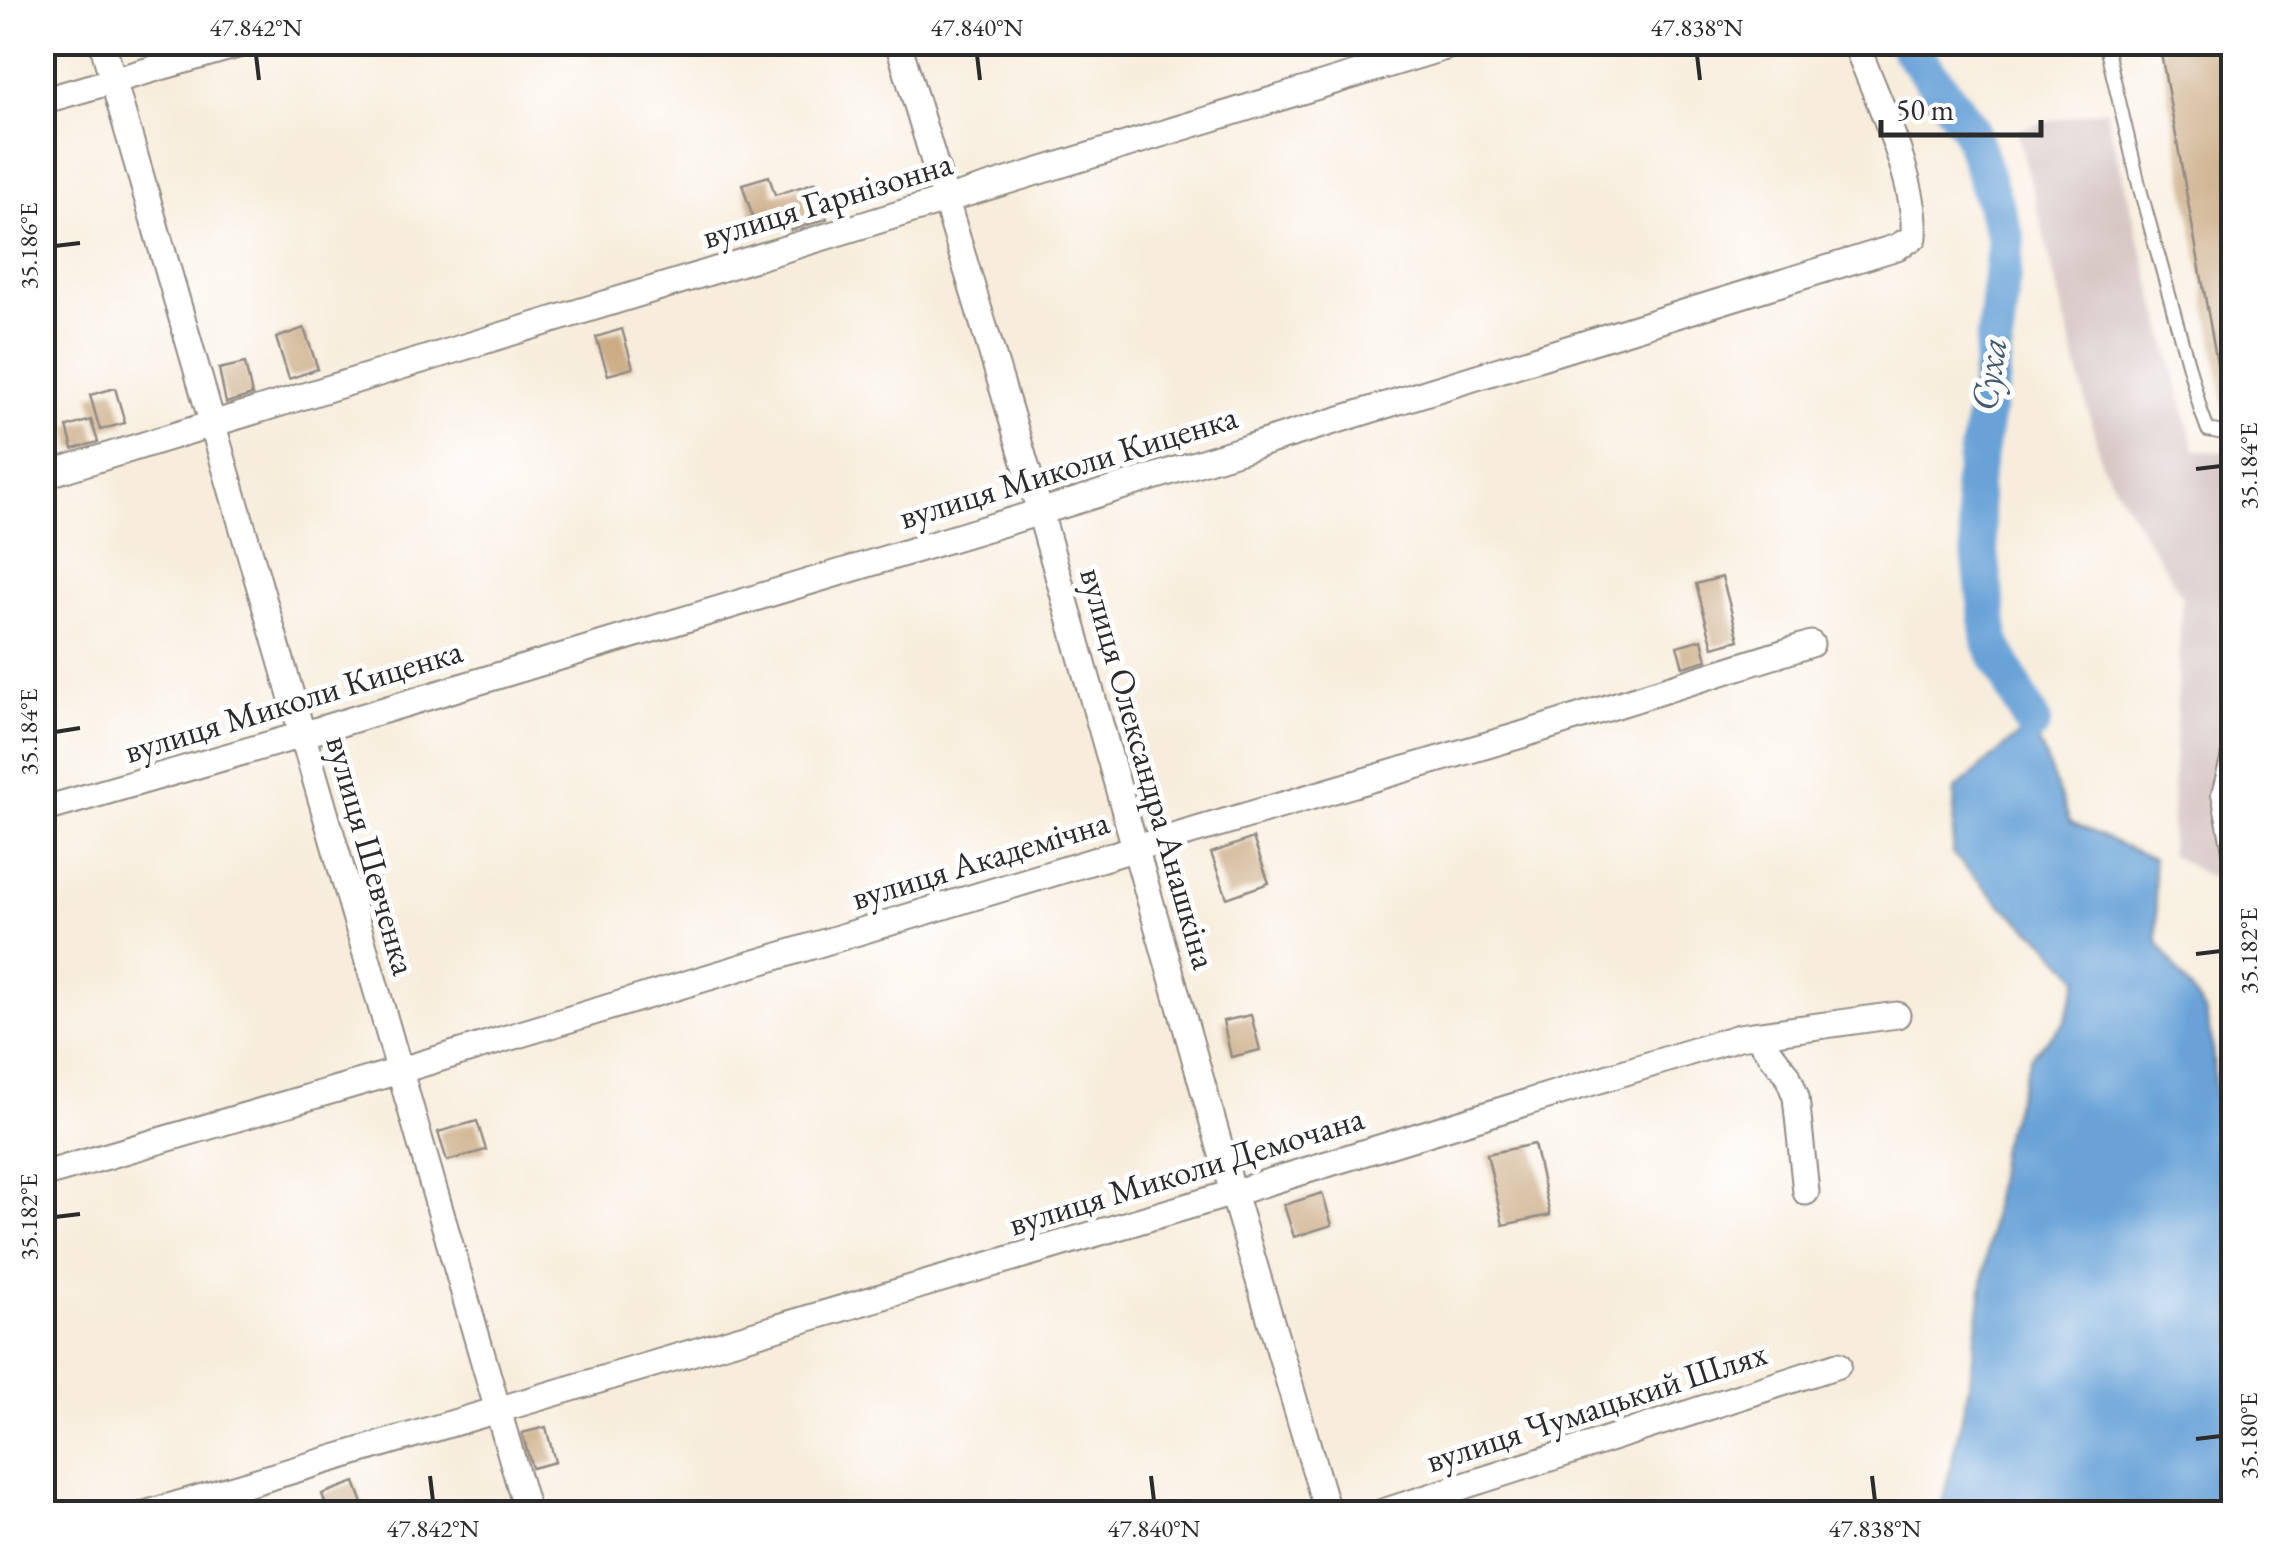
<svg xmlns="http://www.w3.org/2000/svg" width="2276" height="1556" viewBox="0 0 2276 1556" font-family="'EB Garamond',serif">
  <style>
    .industrial { fill: #d1bfbd }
    .water { fill: #67a2d7; stroke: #496681; stroke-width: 2.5 }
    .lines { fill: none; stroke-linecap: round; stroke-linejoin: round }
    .river { stroke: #67a2d7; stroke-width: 38 }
    .building { fill: #cbac85 }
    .lane-casing { stroke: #928c84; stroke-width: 16 }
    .street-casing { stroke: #928c84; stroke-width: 29 }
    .lane { stroke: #fff; stroke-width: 12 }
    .street { stroke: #fff; stroke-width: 25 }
    .ticks { fill: none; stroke: #2b2b2b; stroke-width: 4 }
    .labels { text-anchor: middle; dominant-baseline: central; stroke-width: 10; stroke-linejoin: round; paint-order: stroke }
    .street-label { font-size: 35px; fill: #2b2b2b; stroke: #fff }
    .water-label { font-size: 38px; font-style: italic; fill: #435b70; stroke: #fff }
    .neatline { fill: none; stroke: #2b2b2b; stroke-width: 4 }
    .ticks-label { font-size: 25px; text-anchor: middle; fill: #2b2b2b }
  </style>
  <rect width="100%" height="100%" fill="#fff"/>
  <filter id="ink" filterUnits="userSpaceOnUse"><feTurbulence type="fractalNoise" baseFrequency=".01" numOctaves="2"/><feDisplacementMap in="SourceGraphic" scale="20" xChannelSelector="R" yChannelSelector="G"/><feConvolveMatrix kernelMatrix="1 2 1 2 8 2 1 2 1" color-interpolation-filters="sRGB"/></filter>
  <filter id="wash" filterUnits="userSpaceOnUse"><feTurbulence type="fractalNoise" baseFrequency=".0048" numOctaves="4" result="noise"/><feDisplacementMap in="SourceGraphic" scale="40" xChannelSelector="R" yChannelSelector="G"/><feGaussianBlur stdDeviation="2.25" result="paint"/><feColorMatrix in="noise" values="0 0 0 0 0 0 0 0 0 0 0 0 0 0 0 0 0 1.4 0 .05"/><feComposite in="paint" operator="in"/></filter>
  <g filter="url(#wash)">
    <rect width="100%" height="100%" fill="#f8eddc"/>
    <path class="industrial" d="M 2105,109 L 2195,450 L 2233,453 L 2233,834 L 2210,878 L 2170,854 L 2182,596 L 2102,465 L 2017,129 Z"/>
    <path class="water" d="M 2032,723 L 2070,822 L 2153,859 L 2158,942 L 2205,1011 L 2212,1042 L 2218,1137 L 2233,1144 L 2233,1513 L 1940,1513 L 1970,1381 L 2001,1146 L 2031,1056 L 2064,1023 L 2079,978 L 2046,942 L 2003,906 L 1952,853 L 1955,790 Z"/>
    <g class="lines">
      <path class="river" d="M 1905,42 L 1969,127 L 2006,239 L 1990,382 L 1972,488 L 1991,642 L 2032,723"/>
    </g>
    <g id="blocks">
      <path class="building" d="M 2159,42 L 2223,42 L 2234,106 L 2234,406 L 2225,407 Z
        M 769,176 L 775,195 L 816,182 L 827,219 L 791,230 L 785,211 L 754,221 L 742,184 Z
        M 304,328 L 318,369 L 289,379 L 276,338 Z
        M 622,329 L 633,368 L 608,375 L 596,337 Z
        M 245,363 L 252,395 L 226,403 L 219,369 Z
        M 115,388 L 125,423 L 100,430 L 90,395 Z
        M 91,420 L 98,442 L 73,449 L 67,427 Z
        M 1722,577 L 1739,640 L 1713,647 L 1696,584 Z
        M 1702,639 L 1707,660 L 1683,667 L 1677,646 Z
        M 1253,838 L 1269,883 L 1227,898 L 1211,853 Z
        M 1251,1015 L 1260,1050 L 1231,1057 L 1223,1021 Z
        M 477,1121 L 486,1150 L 447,1161 L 438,1132 Z
        M 1534,1144 L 1550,1215 L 1503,1225 L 1487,1154 Z
        M 1322,1193 L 1332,1225 L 1294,1237 L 1284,1205 Z
        M 546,1427 L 555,1462 L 532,1468 L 522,1433 Z
        M 355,1482 L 367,1514 L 329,1514 L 322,1494 Z"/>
    </g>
  </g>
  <g filter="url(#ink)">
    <use href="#blocks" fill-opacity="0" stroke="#928c84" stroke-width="2.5"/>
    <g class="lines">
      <defs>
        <path id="lane" d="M 2105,42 L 2140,189 L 2201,411 L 2208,430 L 2234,435
          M 2234,733 L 2218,794 L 2234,876"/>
        <path id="street" d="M 102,42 L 528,1514
          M 898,42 L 1040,512 L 1233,1193 L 1328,1514
          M 42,101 L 248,42
          M 42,476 L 1462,42
          M 42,810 L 295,737 L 1040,512 L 1897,247 L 1914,237 C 1918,181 1876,96 1855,42
          M 1756,1035 L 1787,1074 L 1796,1097 L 1806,1192
          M 42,1175 L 385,1075 L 1136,848 L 1518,736 L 1811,644
          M 145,1514 L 1233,1193 L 1739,1037 L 1897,1015
          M 1377,1514 L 1838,1365"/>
      </defs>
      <use href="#lane" class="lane-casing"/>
      <use href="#street" class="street-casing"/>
      <use href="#lane" class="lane"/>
      <use href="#street" class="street"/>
    </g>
  </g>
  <path class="ticks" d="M 256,55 L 259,80M 977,55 L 980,80M 1697,55 L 1700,80M 55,246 L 80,243M 2196,469 L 2221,466M 55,732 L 80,728M 2196,954 L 2221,951M 55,1217 L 80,1214M 2196,1439 L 2221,1436M 430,1476 L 433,1501M 1151,1476 L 1154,1501M 1872,1476 L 1875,1501"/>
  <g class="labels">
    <g class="street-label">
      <text transform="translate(827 199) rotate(-17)">вулиця Гарнізонна</text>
      <text transform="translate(1068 466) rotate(-17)">вулиця Миколи Киценка</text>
      <text transform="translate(293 700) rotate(-17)">вулиця Миколи Киценка</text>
      <text transform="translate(1149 768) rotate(74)">вулиця Олександра Анашкіна</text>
      <text transform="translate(372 855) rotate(74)">вулиця Шевченка</text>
      <text transform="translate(980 859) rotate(-17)">вулиця Академічна</text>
      <text transform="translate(1186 1170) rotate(-17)">вулиця Миколи Демочана</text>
      <text transform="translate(1596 1406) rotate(-18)">вулиця Чумацький Шлях</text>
    </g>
    <g class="water-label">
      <text transform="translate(1988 374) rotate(-82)">Суха</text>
    </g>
  </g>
  <rect width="2276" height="1556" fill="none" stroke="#fff" stroke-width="110"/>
  <path d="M1881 120v15h160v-15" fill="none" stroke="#2b2b2b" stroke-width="5"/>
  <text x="1896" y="120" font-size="30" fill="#2b2b2b" stroke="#ffffff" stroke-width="8" paint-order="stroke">50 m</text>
  <rect x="55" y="55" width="2166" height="1446" class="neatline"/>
  <g class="ticks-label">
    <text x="256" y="36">47.842°N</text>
    <text x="977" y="36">47.840°N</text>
    <text x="1697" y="36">47.838°N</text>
    <text transform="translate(28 246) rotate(-90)" y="9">35.186°E</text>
    <text transform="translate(2248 466) rotate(-90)" y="9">35.184°E</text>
    <text transform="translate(28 732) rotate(-90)" y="9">35.184°E</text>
    <text transform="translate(2248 951) rotate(-90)" y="9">35.182°E</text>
    <text transform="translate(28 1217) rotate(-90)" y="9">35.182°E</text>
    <text transform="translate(2248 1436) rotate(-90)" y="9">35.180°E</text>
    <text x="433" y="1537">47.842°N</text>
    <text x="1154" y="1537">47.840°N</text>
    <text x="1875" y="1537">47.838°N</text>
  </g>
</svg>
